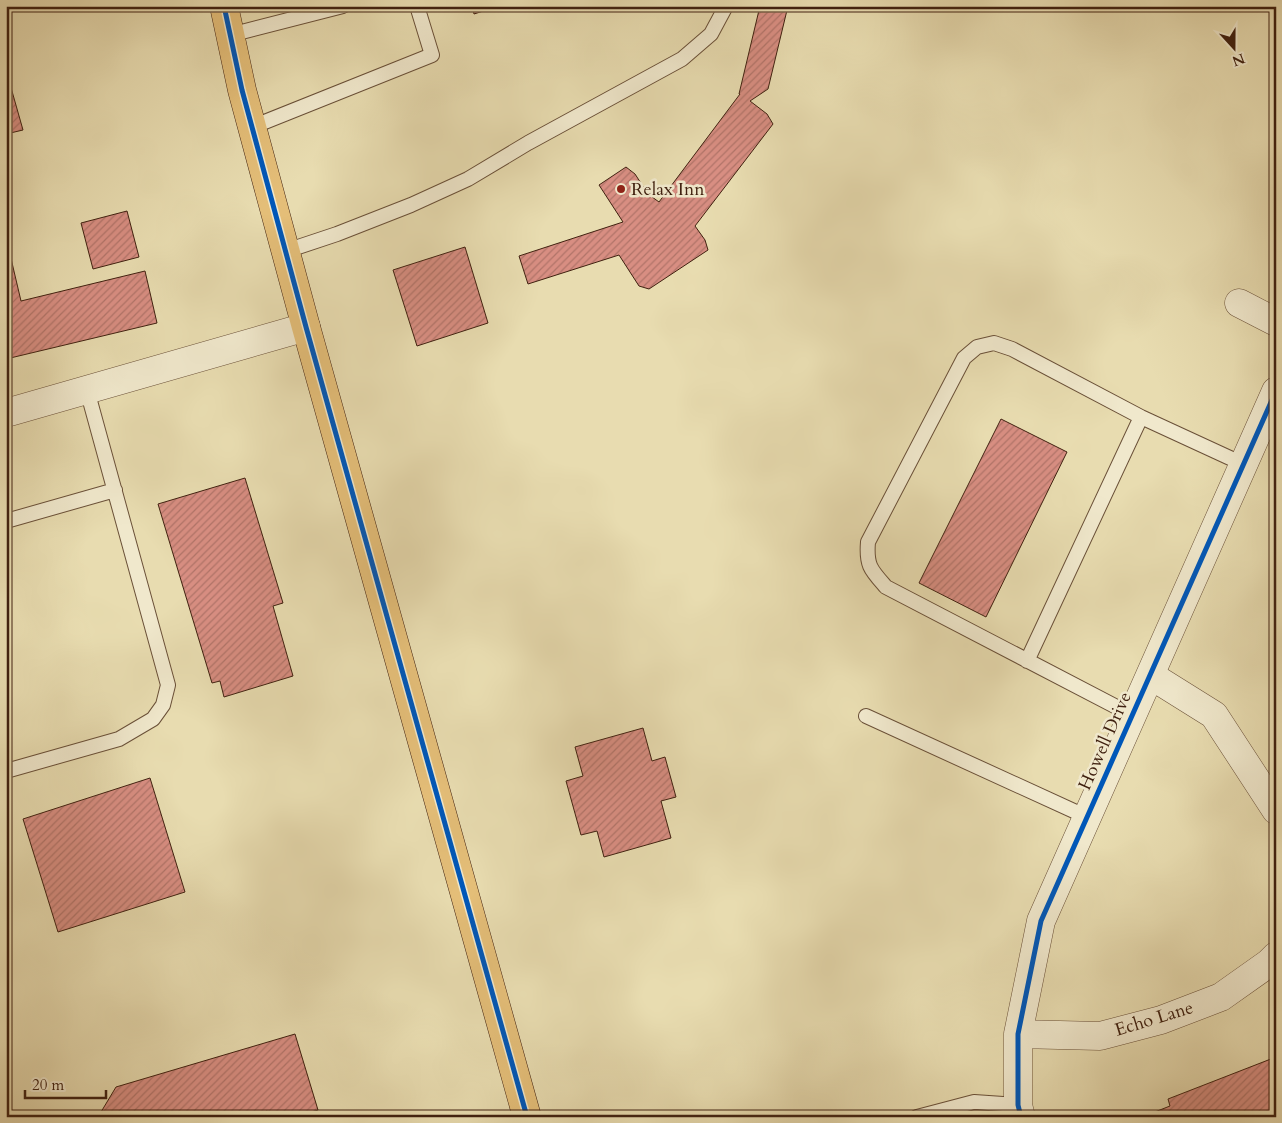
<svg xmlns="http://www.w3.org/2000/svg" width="1282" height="1123" viewBox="0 0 1282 1123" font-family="Cardo,serif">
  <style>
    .building { fill: url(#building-hatch); stroke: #402110 }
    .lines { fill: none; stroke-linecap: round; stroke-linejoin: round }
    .service-casing { stroke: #6a5038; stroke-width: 16 }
    .minor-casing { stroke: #6a5038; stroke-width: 29 }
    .primary-casing { stroke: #402110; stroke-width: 29 }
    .service { stroke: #f0e8cc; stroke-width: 14 }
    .minor { stroke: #f0e8cc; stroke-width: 28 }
    .primary { stroke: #e4be78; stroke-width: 28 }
    .cycleway-casing { stroke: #f0e8cc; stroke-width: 8 }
    .cycleway { stroke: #0057b8; stroke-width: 5 }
    .poi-dot { fill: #8f2418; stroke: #f0e8cc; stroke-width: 2 }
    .labels { text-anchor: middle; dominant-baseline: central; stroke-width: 5; stroke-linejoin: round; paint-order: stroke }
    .poi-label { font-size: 18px; fill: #402110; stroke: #f0e8cc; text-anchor: start }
    .street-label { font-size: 18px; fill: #402110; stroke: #f0e8cc }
  </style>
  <defs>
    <pattern id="building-hatch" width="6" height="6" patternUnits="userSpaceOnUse" patternTransform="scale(1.25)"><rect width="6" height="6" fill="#d88e82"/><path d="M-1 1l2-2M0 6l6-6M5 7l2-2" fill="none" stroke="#b17469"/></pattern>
  </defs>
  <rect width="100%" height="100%" fill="#e8dcb0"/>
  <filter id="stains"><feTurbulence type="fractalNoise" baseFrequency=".004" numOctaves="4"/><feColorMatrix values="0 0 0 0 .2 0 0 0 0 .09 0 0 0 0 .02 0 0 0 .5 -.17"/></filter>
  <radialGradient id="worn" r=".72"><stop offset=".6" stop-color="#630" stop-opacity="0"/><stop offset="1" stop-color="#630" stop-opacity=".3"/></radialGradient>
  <path class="building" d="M 472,6 L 499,6 L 474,14 Z
    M 760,6 L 788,6 L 768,89 L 750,101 L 767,114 L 773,124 L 695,226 L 705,240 L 708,250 L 649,289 L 639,286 L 619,255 L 528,284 L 519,256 L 623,222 L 599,185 L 626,167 L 635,174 L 648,194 L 659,202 L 740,94 L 739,94 Z
    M 6,70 L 23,130 L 6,134 Z
    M 127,211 L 139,257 L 93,269 L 81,223 Z
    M 465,247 L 488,323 L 417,346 L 393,270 Z
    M 6,250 L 9,250 L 21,301 L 145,271 L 157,323 L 6,359 Z
    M 1001,419 L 1067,452 L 986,617 L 919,583 Z
    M 245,478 L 283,603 L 273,606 L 293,676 L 224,697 L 220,681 L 212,683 L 158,504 Z
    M 643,728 L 652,761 L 665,757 L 676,797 L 661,801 L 671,838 L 604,857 L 597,831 L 581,835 L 566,781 L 583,776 L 575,747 Z
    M 150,778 L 185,892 L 58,932 L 23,819 Z
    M 295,1034 L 318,1110 L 295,1117 L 276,1117 L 267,1111 L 249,1117 L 98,1117 L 116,1087 Z
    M 1276,1057 L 1276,1117 L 1142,1117 L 1170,1106 L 1168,1099 Z"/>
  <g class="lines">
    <defs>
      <path id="service" d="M 230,35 L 343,6
        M 252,127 L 432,55 L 417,6
        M 286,251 L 337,234 L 411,205 L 468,179 L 528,143 L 682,59 L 711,34 L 726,6
        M 6,521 L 115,490
        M 1027,661 L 1141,417
        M 1132,715 L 886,587 C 871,570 866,566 868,542 L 964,358 L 977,347 L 994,343 L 1012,349 L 1141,417 L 1243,464
        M 866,716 L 1087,817
        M 6,771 L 119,739 L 153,719 L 163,705 L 168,685 L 87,390
        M 917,1117 L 974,1102 L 1018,1105"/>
      <path id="minor" d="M 1239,303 L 1276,322
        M 6,413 L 306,327
        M 1150,675 L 1214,715 L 1276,810
        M 1018,1034 L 1100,1036 L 1161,1020 L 1221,997 L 1269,963 L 1276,956
        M 1021,1117 L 1018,1105 L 1018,1034 L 1041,921 L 1276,391"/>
      <path id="primary" d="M 224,6 L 242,90 L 306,327 L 527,1117"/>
    </defs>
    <use href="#service" class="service-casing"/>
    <use href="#minor" class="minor-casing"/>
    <use href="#primary" class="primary-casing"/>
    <use href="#service" class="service"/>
    <use href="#minor" class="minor"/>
    <use href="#primary" class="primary"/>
    <defs>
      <path id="cycleway" d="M 224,6 L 242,90 L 306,327 L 527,1117
        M 1021,1117 L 1018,1105 L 1018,1034 L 1041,921 L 1276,391"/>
    </defs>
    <use href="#cycleway" class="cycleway-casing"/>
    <use href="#cycleway" class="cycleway"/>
  </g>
  <circle class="poi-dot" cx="621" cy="189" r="5"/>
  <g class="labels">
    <g class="poi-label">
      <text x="631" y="189">Relax Inn</text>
    </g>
    <g class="street-label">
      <text transform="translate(1105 741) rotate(-66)">Howell Drive</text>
      <text transform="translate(1154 1019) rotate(-17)">Echo Lane</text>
    </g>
  </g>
  <rect width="1282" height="1123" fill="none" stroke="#e8dcb0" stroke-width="25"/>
  <rect x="8" y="8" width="1267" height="1108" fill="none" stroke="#402110" stroke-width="2.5"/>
  <rect x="12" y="12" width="1257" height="1098" fill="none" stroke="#402110"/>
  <g transform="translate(1234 48) rotate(159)" stroke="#f0e8cc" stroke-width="4" paint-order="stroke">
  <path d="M0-4L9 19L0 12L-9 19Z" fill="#402110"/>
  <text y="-8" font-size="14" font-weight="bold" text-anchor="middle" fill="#402110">N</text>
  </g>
  <path d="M25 1090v8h81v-8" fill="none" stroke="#402110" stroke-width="2.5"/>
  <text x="32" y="1090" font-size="15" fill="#402110" stroke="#f0e8cc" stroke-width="4" paint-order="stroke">20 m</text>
  <rect width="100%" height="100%" filter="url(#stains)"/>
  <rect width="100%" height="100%" fill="url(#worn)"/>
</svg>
